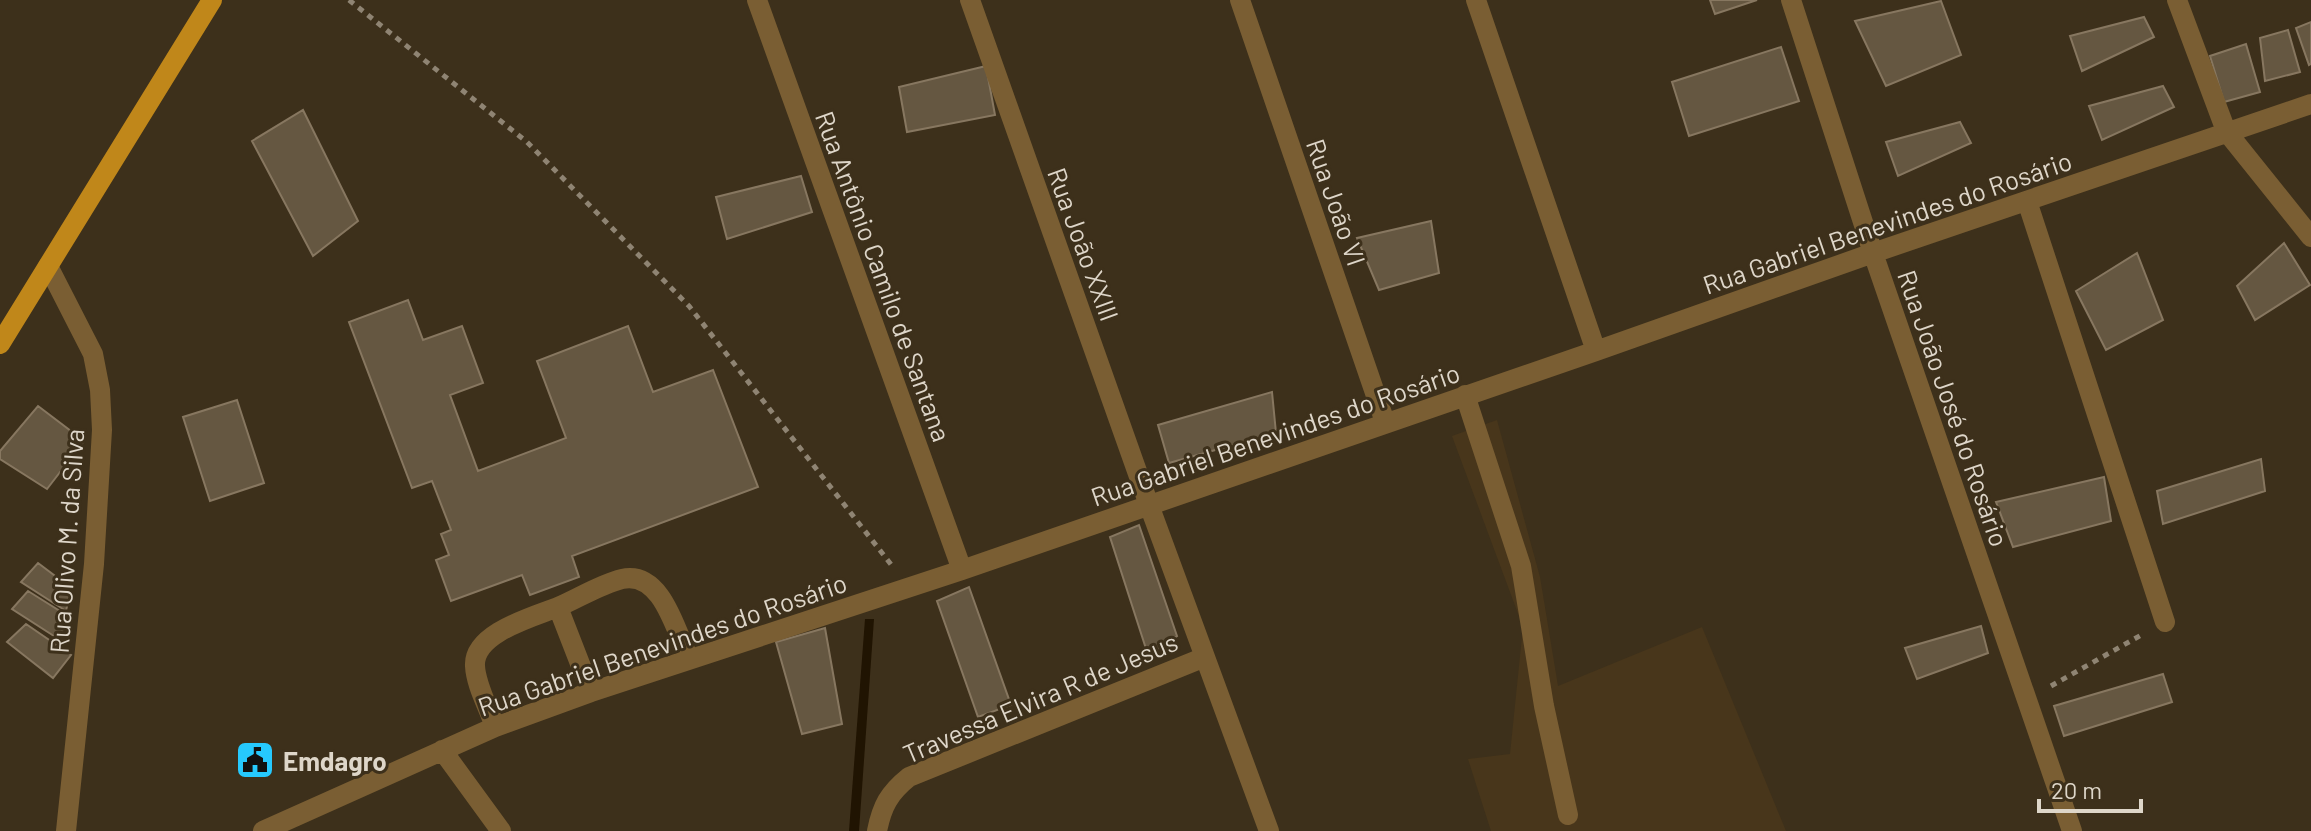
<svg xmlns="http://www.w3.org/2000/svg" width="2311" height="831" viewBox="0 0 2311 831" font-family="Barlow,sans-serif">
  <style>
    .built { fill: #48361b }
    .water { fill: #201402 }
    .building { fill: #655741; stroke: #877760; stroke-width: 2 }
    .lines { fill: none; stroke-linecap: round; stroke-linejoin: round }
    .path { stroke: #8f8473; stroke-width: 5; stroke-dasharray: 6 6; stroke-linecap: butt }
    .minor { stroke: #7a5e33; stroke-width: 20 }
    .major { stroke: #c0871a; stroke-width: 20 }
    .labels { text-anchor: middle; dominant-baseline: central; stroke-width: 6; stroke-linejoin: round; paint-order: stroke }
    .street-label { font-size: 26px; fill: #ded6c9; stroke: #3d301b }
    .poi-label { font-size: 26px; font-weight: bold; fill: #ded6c9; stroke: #3d301b; text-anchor: start }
  </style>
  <rect width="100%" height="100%" fill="#3d301b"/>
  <path class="built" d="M 1497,420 L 1540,577 L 1558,686 L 1702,627 L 1786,831 L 1491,831 L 1468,759 L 1510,754 L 1523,627 L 1452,436 Z"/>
  <path class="water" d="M 865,619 L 874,619 L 859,831 L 849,831 Z"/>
  <path class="building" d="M 1710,0 L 1757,0 L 1715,14 Z
    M 1941,1 L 1961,55 L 1886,86 L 1855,21 Z
    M 2144,17 L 2154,37 L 2082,71 L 2070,36 Z
    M 2311,22 L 2311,64 L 2309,65 L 2296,28 Z
    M 2288,30 L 2300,72 L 2265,81 L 2260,38 Z
    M 2246,44 L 2260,92 L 2224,102 L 2210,56 Z
    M 1781,47 L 1799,101 L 1689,136 L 1672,82 Z
    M 986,66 L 995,115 L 907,132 L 899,87 Z
    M 2163,86 L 2174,107 L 2102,140 L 2089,106 Z
    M 303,110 L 358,221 L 313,256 L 252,141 Z
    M 1960,122 L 1971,143 L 1898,176 L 1886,142 Z
    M 801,176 L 812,212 L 727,239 L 716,197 Z
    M 1431,221 L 1439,273 L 1379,290 L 1357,238 Z
    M 2284,243 L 2310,285 L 2255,320 L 2237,286 Z
    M 2137,253 L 2163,320 L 2106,350 L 2076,291 Z
    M 408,300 L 423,340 L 462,326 L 483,383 L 450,395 L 478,471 L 566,438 L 537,361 L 628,326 L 653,392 L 713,370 L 758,487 L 572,556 L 579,577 L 530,595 L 522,575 L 451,601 L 436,560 L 449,555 L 441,534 L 451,530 L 432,481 L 412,488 L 349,322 Z
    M 1272,392 L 1276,433 L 1169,463 L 1158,425 Z
    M 237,400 L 264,483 L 210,501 L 183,417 Z
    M 38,406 L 84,441 L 47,489 L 0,459 L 0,451 Z
    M 2261,459 L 2265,491 L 2163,524 L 2157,491 Z
    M 2104,477 L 2111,521 L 2013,547 L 1996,502 Z
    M 1139,525 L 1177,636 L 1148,655 L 1110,537 Z
    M 38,563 L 71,588 L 66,611 L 21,582 Z
    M 969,587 L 1011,705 L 978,717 L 937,601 Z
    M 28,591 L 71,618 L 57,638 L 12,609 Z
    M 26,624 L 71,655 L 53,678 L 7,642 Z
    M 1981,626 L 1988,653 L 1917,679 L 1905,648 Z
    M 825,628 L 842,724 L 802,734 L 776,642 Z
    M 2163,674 L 2172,702 L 2064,736 L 2054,706 Z"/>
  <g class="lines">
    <path class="path" d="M 349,0 L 527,142 L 689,306 L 893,567
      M 2051,686 L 2143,634"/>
    <path class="minor" d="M 757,0 L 962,570
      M 970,0 L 1149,505 L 1269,831
      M 1240,0 L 1385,422
      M 1476,0 L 1596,351
      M 1791,0 L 1873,253 L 2072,831
      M 2177,0 L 2226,131 L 2311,237
      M 2027,201 L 2165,622
      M 48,266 L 93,354 L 100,390 L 102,430 L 94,564 L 66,831
      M 1465,395 L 1521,566 L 1544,706 L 1568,815
      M 591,692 L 558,607 C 579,598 601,584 622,579 C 662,570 676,632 689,659
      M 495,727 C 489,708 476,686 475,666 C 473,633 533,617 558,607
      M 442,750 L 501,831
      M 263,831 L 495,727 L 591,692 L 962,570 L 1596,351 L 1873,253 L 2311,104
      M 877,831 C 882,806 889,793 909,777 L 1205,657"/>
    <path class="major" d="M 0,344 L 212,0"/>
  </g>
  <defs>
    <symbol id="civic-square" viewBox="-11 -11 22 22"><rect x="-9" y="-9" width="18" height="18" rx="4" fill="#26c9fe" stroke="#3d301b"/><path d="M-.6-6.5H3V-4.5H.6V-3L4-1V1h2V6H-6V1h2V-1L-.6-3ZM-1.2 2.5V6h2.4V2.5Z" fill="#111"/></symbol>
  </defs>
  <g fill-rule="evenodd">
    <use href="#civic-square" x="233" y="738" width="44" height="44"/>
  </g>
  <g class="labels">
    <g class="street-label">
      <text transform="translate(1337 202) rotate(71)">Rua João VI</text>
      <text transform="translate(1887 222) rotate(-19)">Rua Gabriel Benevindes do Rosário</text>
      <text transform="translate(1084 244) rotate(70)">Rua João XXIII</text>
      <text transform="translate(884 276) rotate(70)">Rua Antônio Camilo de Santana</text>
      <text transform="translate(1954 408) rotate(71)">Rua João José do Rosário</text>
      <text transform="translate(1275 434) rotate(-19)">Rua Gabriel Benevindes do Rosário</text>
      <text transform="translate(66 541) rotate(-86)">Rua Olivo M. da Silva</text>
      <text transform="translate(662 644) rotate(-19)">Rua Gabriel Benevindes do Rosário</text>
      <text transform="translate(1040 697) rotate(-23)">Travessa Elvira R de Jesus</text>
    </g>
    <g class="poi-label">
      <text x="283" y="760">Emdagro</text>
    </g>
  </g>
  <path d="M2039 799v12h102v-12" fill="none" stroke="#ded6c9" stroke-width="4"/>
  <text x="2051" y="799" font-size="24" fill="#ded6c9" stroke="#3d301b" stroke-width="6" paint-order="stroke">20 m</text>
</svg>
